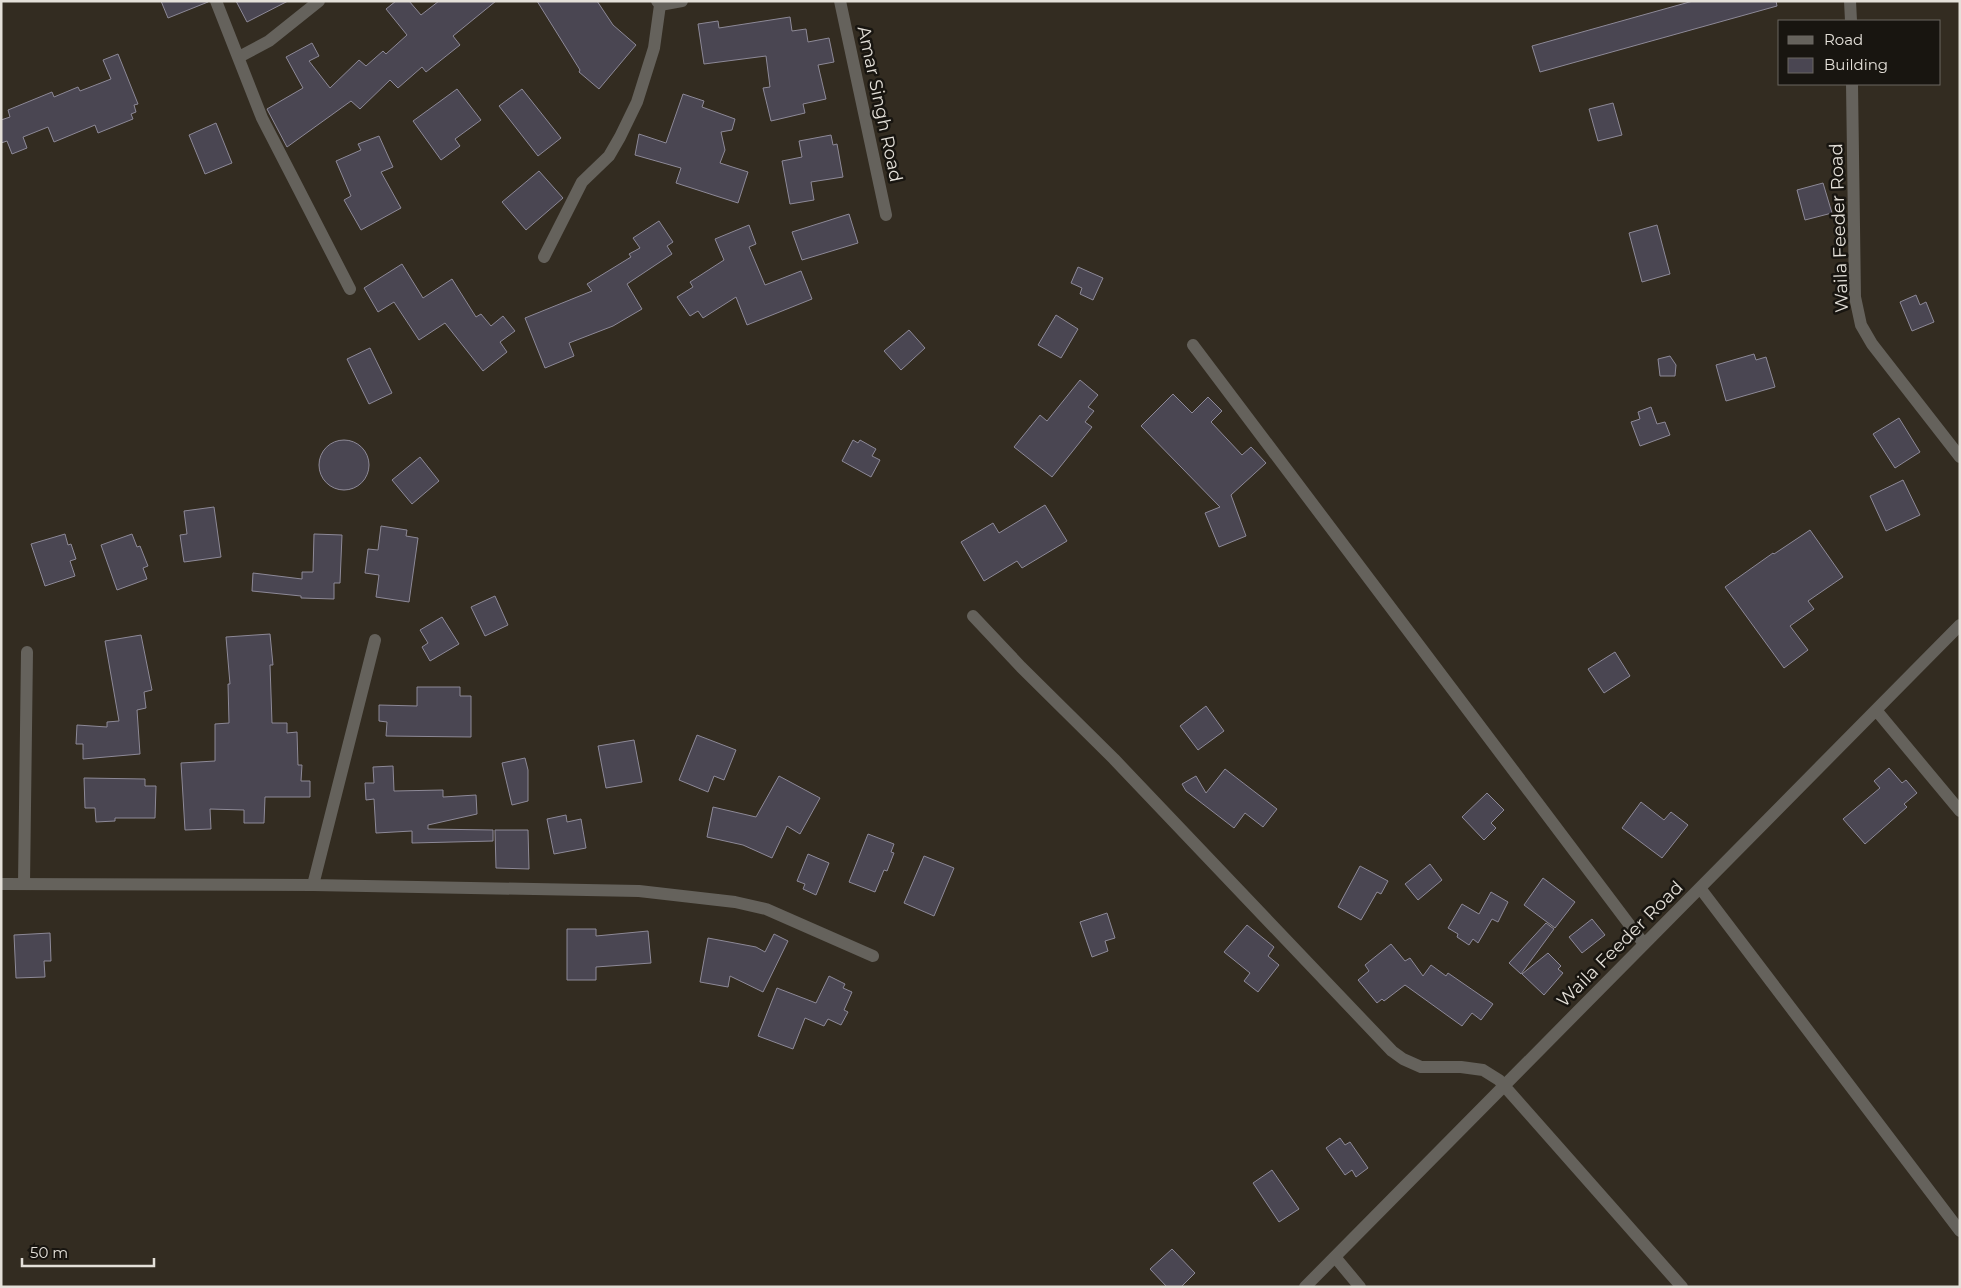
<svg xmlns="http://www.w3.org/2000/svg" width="1961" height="1288" viewBox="0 0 1961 1288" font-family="Montserrat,sans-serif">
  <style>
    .building { fill: #4a4652; stroke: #8d8997 }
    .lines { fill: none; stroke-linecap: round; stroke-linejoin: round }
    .minor { stroke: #65625c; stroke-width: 12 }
    .labels { text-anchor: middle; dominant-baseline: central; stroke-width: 5; stroke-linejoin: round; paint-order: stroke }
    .street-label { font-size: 18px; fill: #e4e0d9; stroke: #181510 }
  </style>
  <rect width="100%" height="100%" fill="#332c21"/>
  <path class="building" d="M 161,1 L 208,1 L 208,2 L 168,18 Z
    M 236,1 L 288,1 L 247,22 Z
    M 396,1 L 409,1 L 421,15 L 439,1 L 496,1 L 453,36 L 460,45 L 426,72 L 422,67 L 398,88 L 390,80 L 360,109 L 351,101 L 287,147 L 267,109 L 303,88 L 286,57 L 312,43 L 319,56 L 309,61 L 330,88 L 359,60 L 366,66 L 383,51 L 386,54 L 407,35 L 386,9 Z
    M 537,1 L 597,1 L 613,25 L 636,45 L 599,89 L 579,72 L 580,70 Z
    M 1693,1 L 1776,1 L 1777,6 L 1540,72 L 1532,46 Z
    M 790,17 L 792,31 L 806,29 L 808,42 L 829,38 L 834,62 L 818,65 L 826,99 L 803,104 L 805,113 L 771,121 L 763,88 L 770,87 L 766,56 L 704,64 L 698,24 L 718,21 L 719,28 Z
    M 118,54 L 138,104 L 134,105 L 136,112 L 131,114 L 133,119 L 98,133 L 95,125 L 54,142 L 48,127 L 23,137 L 27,148 L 12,154 L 7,141 L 1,143 L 1,120 L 10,117 L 8,110 L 52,92 L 54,97 L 78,87 L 80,91 L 111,79 L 103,60 Z
    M 457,89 L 481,120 L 455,139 L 460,146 L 441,160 L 413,121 Z
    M 522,89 L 561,138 L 538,156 L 499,106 Z
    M 683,94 L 704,101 L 702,107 L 735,119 L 732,130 L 721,132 L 725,150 L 720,163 L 748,172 L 738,203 L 676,183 L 681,168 L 635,155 L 639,134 L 666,143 Z
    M 1613,103 L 1622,135 L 1598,141 L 1589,109 Z
    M 216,123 L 232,163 L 205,174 L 189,135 Z
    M 831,135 L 833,145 L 837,144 L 843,177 L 811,182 L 814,200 L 790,204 L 782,161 L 802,157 L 799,141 Z
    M 379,136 L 393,167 L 381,172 L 401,208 L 361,230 L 344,200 L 351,196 L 336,161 L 361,150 L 358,144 Z
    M 539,171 L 563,198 L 526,230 L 502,202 Z
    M 1823,183 L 1832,213 L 1805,220 L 1797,190 Z
    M 849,214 L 858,243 L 802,260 L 792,232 Z
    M 659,221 L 673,242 L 667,246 L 672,254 L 627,284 L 642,309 L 613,326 L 569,343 L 574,356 L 545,368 L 525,318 L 592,291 L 587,284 L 631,257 L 629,254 L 640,248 L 633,238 Z
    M 749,225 L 756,244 L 749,247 L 765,285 L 801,271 L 812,299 L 747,325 L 736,297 L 703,318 L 698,311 L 690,316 L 677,297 L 693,287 L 690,282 L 724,260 L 715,239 Z
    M 1657,225 L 1670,274 L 1642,282 L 1629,233 Z
    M 402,264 L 423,298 L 452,279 L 476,317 L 481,314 L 491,326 L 503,316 L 515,331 L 500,342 L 507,352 L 483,371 L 445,323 L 419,340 L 394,302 L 378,312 L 364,288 Z
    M 1078,267 L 1103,278 L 1093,300 L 1080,294 L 1082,288 L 1071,283 Z
    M 1916,295 L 1920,305 L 1926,302 L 1934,322 L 1912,331 L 1900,302 Z
    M 1056,315 L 1078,329 L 1061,358 L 1038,345 Z
    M 909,330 L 925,348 L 901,370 L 884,351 Z
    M 370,348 L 392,393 L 369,404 L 347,359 Z
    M 1754,354 L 1756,360 L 1766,357 L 1775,387 L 1726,401 L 1716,365 Z
    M 1670,356 L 1676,365 L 1675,376 L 1660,376 L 1658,359 Z
    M 1080,380 L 1098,395 L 1088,407 L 1094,411 L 1085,422 L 1092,427 L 1052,477 L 1014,447 L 1040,415 L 1047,421 Z
    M 1173,394 L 1192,413 L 1208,397 L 1222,411 L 1211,422 L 1242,455 L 1251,447 L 1266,463 L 1231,495 L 1246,536 L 1219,547 L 1205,513 L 1220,507 L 1141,426 Z
    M 1651,407 L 1657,424 L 1665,422 L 1670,435 L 1640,446 L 1631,422 L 1640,419 L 1638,412 Z
    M 1899,418 L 1920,452 L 1895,468 L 1873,434 Z
    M 853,440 L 858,443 L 860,440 L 876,449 L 872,456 L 880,460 L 871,477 L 842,461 Z
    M319 465a25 25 0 1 1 50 0a25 25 0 1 1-50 0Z
    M 420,457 L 439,481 L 412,504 L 392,480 Z
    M 1903,480 L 1920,515 L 1886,531 L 1870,496 Z
    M 1045,505 L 1067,541 L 1022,568 L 1017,561 L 984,581 L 961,542 L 993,523 L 999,533 Z
    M 214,507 L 221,557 L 184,562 L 180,535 L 187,534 L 184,511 Z
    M 381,526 L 407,530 L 406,536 L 418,538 L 409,602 L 376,597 L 379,575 L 365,573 L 368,549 L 378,550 Z
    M 1810,530 L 1843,577 L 1808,601 L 1814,609 L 1790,626 L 1808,650 L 1784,668 L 1725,587 L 1773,553 L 1774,554 Z
    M 65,534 L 68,545 L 71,544 L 76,559 L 70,561 L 75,576 L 45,586 L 31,544 Z
    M 132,534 L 137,547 L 140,546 L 148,566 L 143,568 L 147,579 L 117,590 L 101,545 Z
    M 314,534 L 342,535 L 340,583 L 334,583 L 334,599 L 301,598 L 301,596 L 252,591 L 253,573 L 302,579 L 302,572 L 313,572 Z
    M 495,596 L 508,625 L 485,636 L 471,607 Z
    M 442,617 L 459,644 L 430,661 L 422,647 L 428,643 L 420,630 Z
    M 270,634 L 273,665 L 270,665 L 272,723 L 287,723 L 287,733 L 297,732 L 298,765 L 302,765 L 301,781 L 310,781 L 310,797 L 265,797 L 264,823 L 244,823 L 244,810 L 210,809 L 211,829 L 185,830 L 181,763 L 215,761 L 215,724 L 229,723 L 228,684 L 230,684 L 226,637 Z
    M 141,635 L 152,690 L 144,692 L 146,708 L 137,710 L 140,754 L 83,759 L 83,744 L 76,744 L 77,725 L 107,727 L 107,722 L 119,721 L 105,641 Z
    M 1615,652 L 1630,676 L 1604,693 L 1588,669 Z
    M 417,687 L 460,687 L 460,696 L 471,696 L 471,737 L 386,736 L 387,722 L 379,721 L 379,705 L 417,706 Z
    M 1206,706 L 1224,731 L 1198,750 L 1180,726 Z
    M 697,735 L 736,750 L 724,780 L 714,776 L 708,792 L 679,780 Z
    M 634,740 L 642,782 L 606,788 L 598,746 Z
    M 525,758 L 528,770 L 528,801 L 512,805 L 502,763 Z
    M 393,766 L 394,791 L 443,790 L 443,797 L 476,795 L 477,814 L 428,825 L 428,829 L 493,830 L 493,841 L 412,843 L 412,831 L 376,833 L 374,799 L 366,800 L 365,783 L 374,783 L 373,767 Z
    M 1889,768 L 1902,783 L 1906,780 L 1917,793 L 1904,804 L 1907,807 L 1865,844 L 1843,819 L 1880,788 L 1874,781 Z
    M 1225,769 L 1277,809 L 1263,827 L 1245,813 L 1234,828 L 1186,791 L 1182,784 L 1196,776 L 1206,793 Z
    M 779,776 L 820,798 L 800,834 L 787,826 L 772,858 L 743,845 L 707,837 L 713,807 L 756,817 Z
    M 84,778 L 145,779 L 145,786 L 156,786 L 155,818 L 115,818 L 115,821 L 96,822 L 95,808 L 85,808 Z
    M 1487,793 L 1504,810 L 1491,823 L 1496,828 L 1484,840 L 1462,817 Z
    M 1641,802 L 1664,820 L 1671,812 L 1688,825 L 1662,858 L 1622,828 Z
    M 566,815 L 567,822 L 581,819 L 586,848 L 554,854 L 547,819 Z
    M 495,830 L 528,830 L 529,869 L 496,868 Z
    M 868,834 L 894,844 L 891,852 L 894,853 L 887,871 L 884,870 L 875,892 L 849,882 Z
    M 808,854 L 829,863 L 816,895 L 803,889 L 805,884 L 797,881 Z
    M 924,856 L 954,868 L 934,916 L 904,903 Z
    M 1430,864 L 1442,880 L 1418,900 L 1405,884 Z
    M 1360,866 L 1388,881 L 1381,894 L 1377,892 L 1361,920 L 1338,907 Z
    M 1543,878 L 1575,902 L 1555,928 L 1524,905 Z
    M 1491,892 L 1508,902 L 1498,922 L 1492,919 L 1478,943 L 1473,939 L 1469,945 L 1457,937 L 1458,934 L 1448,928 L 1462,904 L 1479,914 Z
    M 1107,913 L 1115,938 L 1105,941 L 1108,951 L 1092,957 L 1080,922 Z
    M 1592,919 L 1605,935 L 1582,953 L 1569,937 Z
    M 1546,923 L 1554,929 L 1521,974 L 1509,963 Z
    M 1247,925 L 1274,947 L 1268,956 L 1279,965 L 1258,992 L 1244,981 L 1250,973 L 1224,952 Z
    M 567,929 L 596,929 L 596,936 L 648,931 L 651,963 L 596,967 L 596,980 L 567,980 Z
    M 50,933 L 51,961 L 44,961 L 45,977 L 16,978 L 14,935 Z
    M 774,934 L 788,941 L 763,992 L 730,976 L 728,987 L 700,982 L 708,938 L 756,947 L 765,952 Z
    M 1391,944 L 1405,961 L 1410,958 L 1423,976 L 1431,965 L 1446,976 L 1448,973 L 1493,1004 L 1481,1020 L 1472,1013 L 1462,1026 L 1405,985 L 1384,1001 L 1382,999 L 1377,1003 L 1358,980 L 1369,971 L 1365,965 Z
    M 1548,953 L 1561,966 L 1558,969 L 1563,973 L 1544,995 L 1522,974 Z
    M 829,976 L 845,984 L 843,988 L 852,992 L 844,1010 L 848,1012 L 841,1025 L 828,1019 L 824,1026 L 805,1018 L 793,1049 L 758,1036 L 777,988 L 816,1003 Z
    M 1340,1138 L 1345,1145 L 1350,1142 L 1368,1168 L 1356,1177 L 1352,1170 L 1345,1175 L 1326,1148 Z
    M 1272,1170 L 1299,1209 L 1279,1222 L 1253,1183 Z
    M 1172,1249 L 1195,1273 L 1181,1287 L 1167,1287 L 1150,1269 Z"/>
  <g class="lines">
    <path class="minor" d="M 216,1 L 262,118 L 350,289
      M 657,1 L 660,5 L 682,1
      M 840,1 L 886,215
      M 1850,1 L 1851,21
      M 239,57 L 269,41 L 319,1
      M 1852,84 L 1855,297 L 1861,325 L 1872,344 L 1960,457
      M 544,257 L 582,182 L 609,156 L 620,137 L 637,102 L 654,48 L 660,5
      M 1193,345 L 1644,944
      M 973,616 L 1021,667 L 1114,759 L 1392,1051 L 1403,1059 L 1421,1067 L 1461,1067 L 1483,1070 L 1499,1080 L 1682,1287
      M 1876,710 L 1960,811
      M 1,884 L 313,885 L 639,891 L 735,902 L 766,909 L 873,956
      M 24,884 L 27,652
      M 313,885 L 375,640
      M 1700,888 L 1960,1231
      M 1335,1257 L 1360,1287
      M 1305,1287 L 1960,625"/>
  </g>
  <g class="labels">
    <g class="street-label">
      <text transform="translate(880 104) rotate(78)">Amar Singh Road</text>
      <text transform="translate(1839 228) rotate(-92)">Waila Feeder Road</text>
      <text transform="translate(1620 944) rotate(-45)">Waila Feeder Road</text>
    </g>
  </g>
  <rect width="1961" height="1288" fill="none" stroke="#e4e0d9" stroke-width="5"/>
  <rect x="1778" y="20" width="162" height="65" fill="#181510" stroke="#6a6660"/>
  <rect x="1788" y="36" width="25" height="8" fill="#65625c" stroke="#6a6660"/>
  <text x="1824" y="45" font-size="15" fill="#e4e0d9">Road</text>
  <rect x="1788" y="58" width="25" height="15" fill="#4a4652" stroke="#6a6660"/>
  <text x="1824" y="70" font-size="15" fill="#e4e0d9">Building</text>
  <path d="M22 1258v8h132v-8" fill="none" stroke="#e4e0d9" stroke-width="2.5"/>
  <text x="30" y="1258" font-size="15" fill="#e4e0d9" stroke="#181510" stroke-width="4" paint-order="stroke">50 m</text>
</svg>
